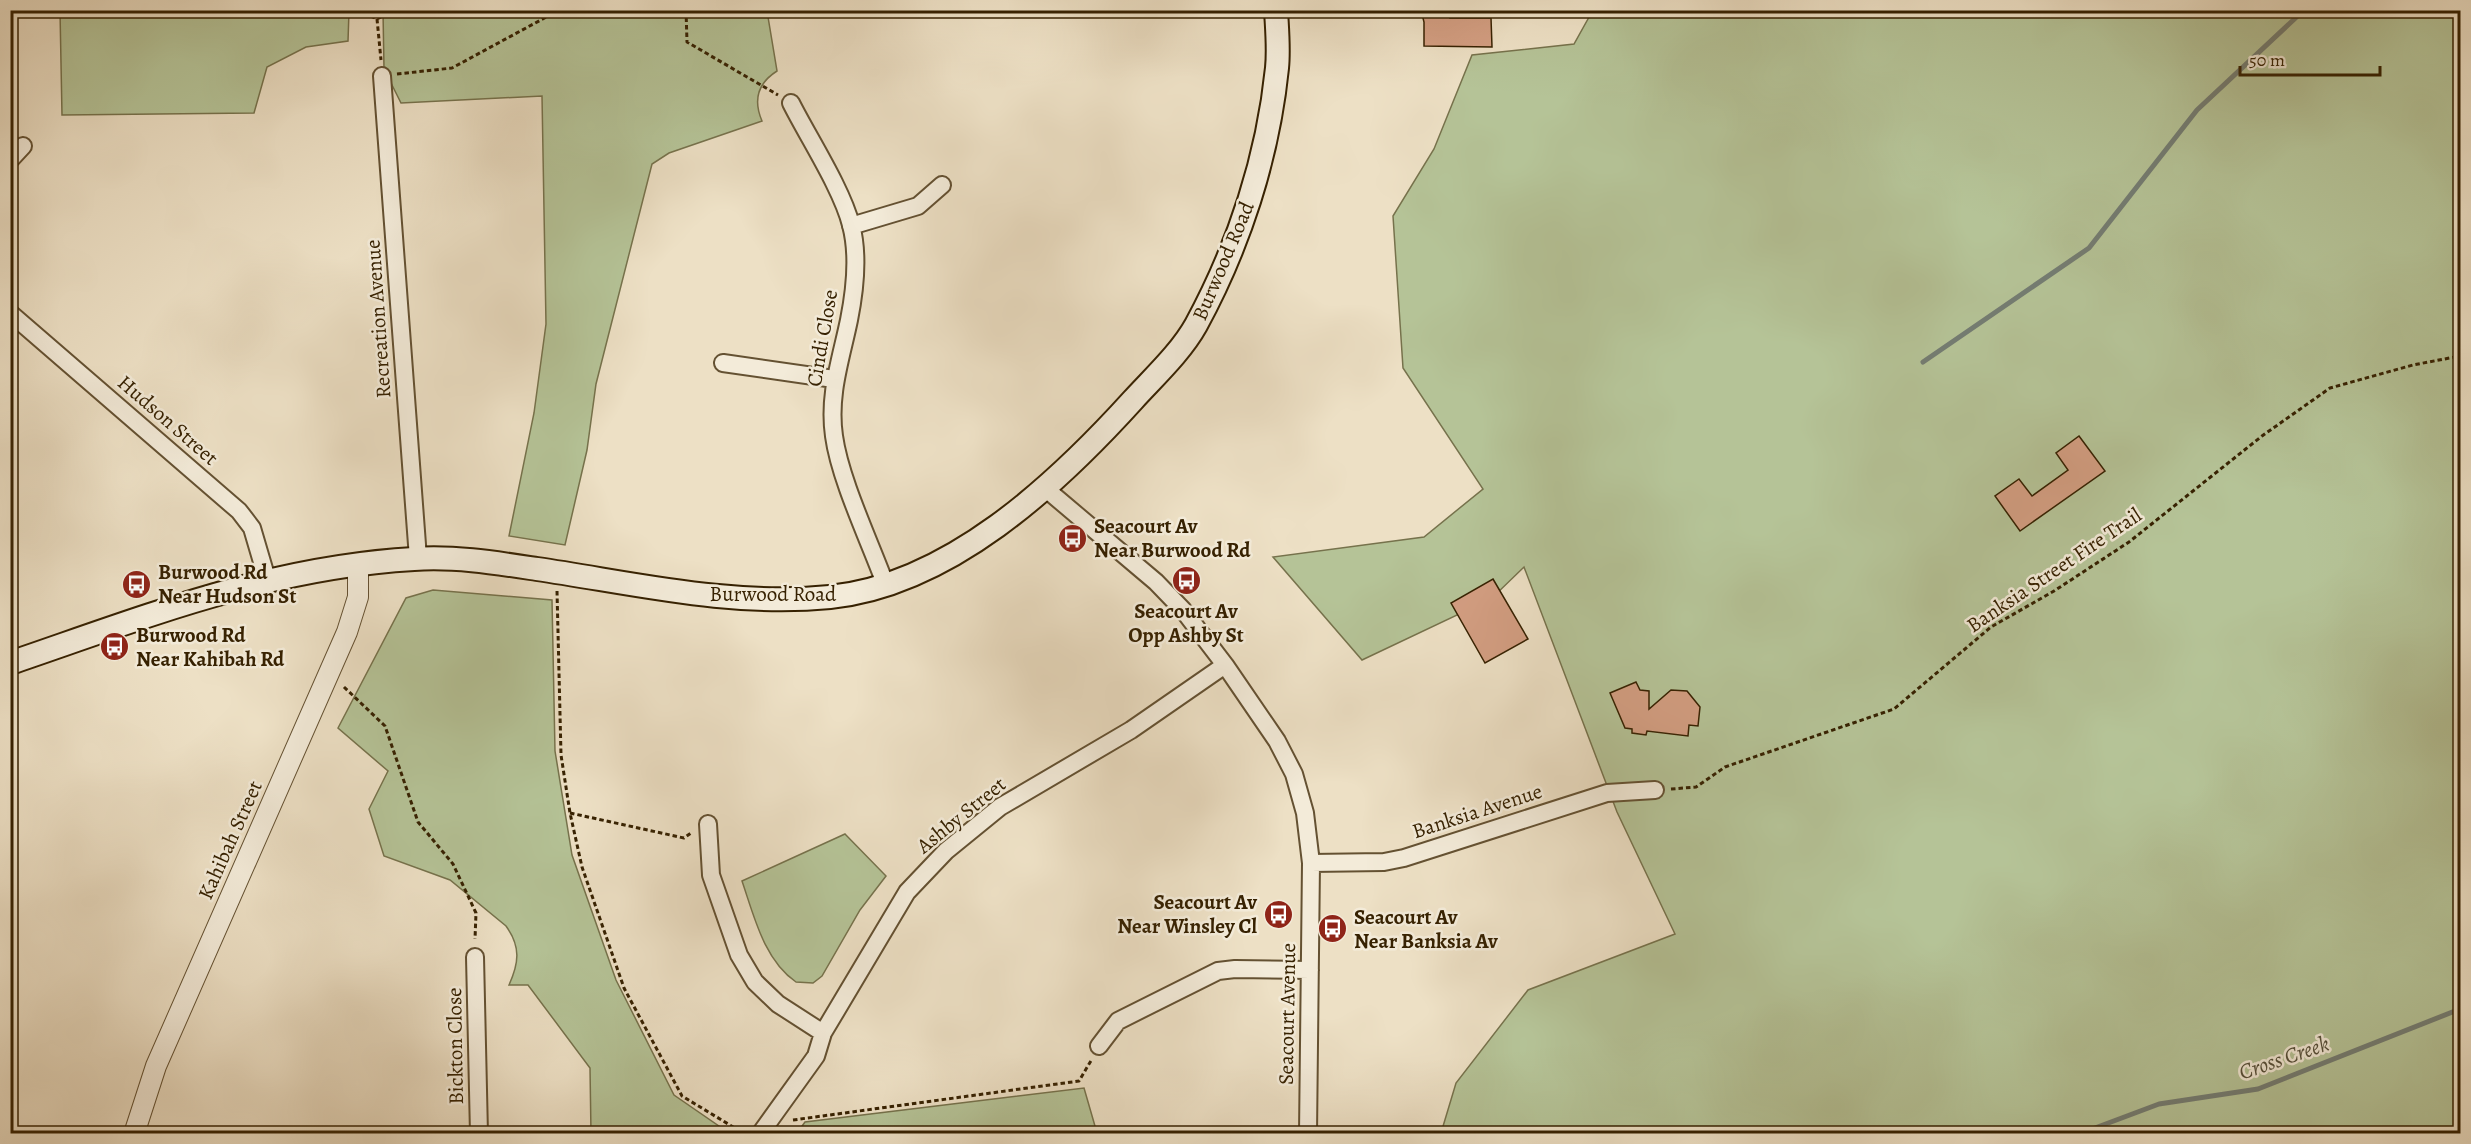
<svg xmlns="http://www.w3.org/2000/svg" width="2471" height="1144" viewBox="0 0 2471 1144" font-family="Alegreya,serif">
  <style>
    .green { fill: #b5c397; stroke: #76724c; stroke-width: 1.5 }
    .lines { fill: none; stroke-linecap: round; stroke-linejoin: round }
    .stream { stroke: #747d73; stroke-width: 5 }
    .building { fill: #d39e82; stroke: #362101; stroke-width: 1.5 }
    .minor-casing { stroke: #645132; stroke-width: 20 }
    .tertiary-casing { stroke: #645132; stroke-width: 22 }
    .secondary-casing { stroke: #362101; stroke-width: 26 }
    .path { stroke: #362101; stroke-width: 3; stroke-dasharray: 4.5 3; stroke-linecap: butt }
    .minor { stroke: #f3ebd9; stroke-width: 16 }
    .tertiary { stroke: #f3ebd9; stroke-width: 20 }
    .secondary { stroke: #f3ebd9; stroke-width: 22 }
    .labels { text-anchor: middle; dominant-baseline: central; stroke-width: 5; stroke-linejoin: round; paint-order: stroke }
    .street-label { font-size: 21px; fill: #362101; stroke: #f3ebd9 }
    .poi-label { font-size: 21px; font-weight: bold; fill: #362101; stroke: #f3ebd9; text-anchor: start }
    .water-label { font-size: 22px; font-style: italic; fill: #554f3a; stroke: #f3ebd9 }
  </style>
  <rect width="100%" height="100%" fill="#ede0c5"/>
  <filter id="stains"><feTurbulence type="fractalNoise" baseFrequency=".00333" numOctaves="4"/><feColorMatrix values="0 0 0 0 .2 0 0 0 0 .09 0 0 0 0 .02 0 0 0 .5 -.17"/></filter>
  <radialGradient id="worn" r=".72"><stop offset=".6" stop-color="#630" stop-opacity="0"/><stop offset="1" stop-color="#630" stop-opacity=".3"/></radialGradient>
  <path class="green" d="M 1593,10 L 2460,11 L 2460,1133 L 1441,1133 L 1456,1083 L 1528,990 L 1675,934 L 1617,812 L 1524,567 L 1491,599 L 1362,660 L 1273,557 L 1424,537 L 1483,489 L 1403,368 L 1393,216 L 1434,149 L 1472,55 L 1574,44 Z
    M 60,11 L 349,11 L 348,41 L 306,47 L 267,67 L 254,113 L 62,115 Z
    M 383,11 L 767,11 L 777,71 C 758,83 753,100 762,121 L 669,153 L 652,164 L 596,384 L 587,450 L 565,545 L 509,536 L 534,413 L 546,324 L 542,96 L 401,103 L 384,69 Z
    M 433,590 L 552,600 L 555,751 L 572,855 L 616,980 L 674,1095 L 729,1133 L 591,1133 L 590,1068 L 528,985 L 509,985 C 519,963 521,947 506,926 L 450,880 L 384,856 L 369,809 L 388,771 L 338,728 L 406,598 Z
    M 845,834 L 886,876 L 860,910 L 822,976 L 813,983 L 796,982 C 764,960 754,916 742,881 Z
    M 1084,1088 L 1097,1133 L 797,1133 L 805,1122 Z"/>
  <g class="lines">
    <path class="stream" d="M 1923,362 L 2089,248 L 2197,110 L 2304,10
      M 2079,1134 L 2159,1104 L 2258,1089 L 2460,1009"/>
  </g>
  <path class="building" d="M 1421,10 L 1451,10 L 1450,18 L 1491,18 L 1492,47 L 1424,46 L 1424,22 Z
    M 2079,436 L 2105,471 L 2020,531 L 1995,496 L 2019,479 L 2032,496 L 2068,470 L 2056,453 Z
    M 1493,579 L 1528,639 L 1485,663 L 1451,603 Z
    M 1636,682 L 1640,690 L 1649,691 L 1649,709 L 1671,690 L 1687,691 L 1700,707 L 1698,726 L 1689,725 L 1688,736 L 1647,731 L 1646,735 L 1632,733 L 1632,729 L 1625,728 L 1610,693 Z"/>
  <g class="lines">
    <defs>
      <path id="minor" d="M 382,76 L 418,558
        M 791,103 C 808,137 842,189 851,225 C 859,255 855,290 849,320 C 841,359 828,395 834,436 C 840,480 870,542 886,586
        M 10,160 L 23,146
        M 851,226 L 918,206 L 942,185
        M 10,313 L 239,511 L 252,528 L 267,579
        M 723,363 L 834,379
        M 1046,489 L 1156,582 L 1183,610 L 1225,665 L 1277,741 L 1294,774 L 1305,813 L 1311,863 L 1308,1134
        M 708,824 L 711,875 L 739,955 L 755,982 L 778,1004 L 823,1033
        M 1311,863 L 1384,862 L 1404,858 L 1607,793 L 1655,790
        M 475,957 L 479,1134
        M 1099,1046 L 1118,1021 L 1218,971 L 1235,969 L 1310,970
        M 760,1134 L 816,1056 L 823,1033 L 907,892 L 946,851 L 1000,807 L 1131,730 L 1225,665"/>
      <path id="tertiary" d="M 134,1134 L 156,1066 L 347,632 L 358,597 L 358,564"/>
      <path id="secondary" d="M 10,663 C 145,617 270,567 414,559 C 454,556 497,563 537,569 C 633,583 731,607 830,597 C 949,585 1056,485 1133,400 C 1154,377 1181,352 1196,325 C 1239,246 1268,157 1277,68 C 1279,49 1277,29 1276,10"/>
    </defs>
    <use href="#minor" class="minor-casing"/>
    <use href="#tertiary" class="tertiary-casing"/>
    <use href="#secondary" class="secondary-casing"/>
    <path class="path" d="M 357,10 L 377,19 L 395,10
      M 686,10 L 687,42 L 778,95
      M 377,19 L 381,60
      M 397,74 L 452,68 L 550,15 L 553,10
      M 557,591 L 561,755 L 570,813 L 582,867 L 624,988 L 682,1096 L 743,1133
      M 344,687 L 385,726 L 418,822 L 453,864 L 476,913 L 475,939
      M 1671,789 L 1696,787 L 1725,767 L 1894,709 L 1991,627 L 2054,591 L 2129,542 L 2262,436 L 2330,388 L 2413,365 L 2460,356
      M 570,813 L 684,838 L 691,833
      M 793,1120 L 1079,1081 L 1092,1059"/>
    <use href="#minor" class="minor"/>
    <use href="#tertiary" class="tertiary"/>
    <use href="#secondary" class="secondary"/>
  </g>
  <defs>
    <symbol id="bus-disc" viewBox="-11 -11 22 22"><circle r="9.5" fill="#8f2418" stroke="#f3ebd9"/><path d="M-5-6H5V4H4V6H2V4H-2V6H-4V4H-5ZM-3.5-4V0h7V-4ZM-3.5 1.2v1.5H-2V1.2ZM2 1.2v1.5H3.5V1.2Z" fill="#fff"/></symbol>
  </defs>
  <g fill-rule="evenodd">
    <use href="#bus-disc" x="1056" y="522" width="33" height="33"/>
    <use href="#bus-disc" x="1170" y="564" width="33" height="33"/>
    <use href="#bus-disc" x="120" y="568" width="33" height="33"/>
    <use href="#bus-disc" x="98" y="630" width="33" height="33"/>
    <use href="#bus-disc" x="1262" y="898" width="33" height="33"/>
    <use href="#bus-disc" x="1316" y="912" width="33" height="33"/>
  </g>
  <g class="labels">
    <g class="street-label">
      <text transform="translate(1223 261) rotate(-67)">Burwood Road</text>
      <text transform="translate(378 319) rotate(-94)">Recreation Avenue</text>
      <text transform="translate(822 338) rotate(-80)">Cindi Close</text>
      <text transform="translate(168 420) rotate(41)">Hudson Street</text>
      <text transform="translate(2054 570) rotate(-34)">Banksia Street Fire Trail</text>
      <text x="773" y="594">Burwood Road</text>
      <text transform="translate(1477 811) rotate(-18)">Banksia Avenue</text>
      <text transform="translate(961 815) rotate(-39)">Ashby Street</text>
      <text transform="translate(230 840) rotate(-66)">Kahibah Street</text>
      <text transform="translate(1287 1014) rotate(-89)">Seacourt Avenue</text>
      <text transform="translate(455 1046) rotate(-91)">Bickton Close</text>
    </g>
    <g class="poi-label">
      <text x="1094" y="526">Seacourt Av<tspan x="1094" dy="24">Near Burwood Rd</tspan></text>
      <text x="158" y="572">Burwood Rd<tspan x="158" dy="24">Near Hudson St</tspan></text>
      <text x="1186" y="611" text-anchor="middle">Seacourt Av<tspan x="1186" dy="24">Opp Ashby St</tspan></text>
      <text x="136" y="635">Burwood Rd<tspan x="136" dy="24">Near Kahibah Rd</tspan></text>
      <text x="1257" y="902" text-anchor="end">Seacourt Av<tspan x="1257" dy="24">Near Winsley Cl</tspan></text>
      <text x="1354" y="917">Seacourt Av<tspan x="1354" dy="24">Near Banksia Av</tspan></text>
    </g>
    <g class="water-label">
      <text transform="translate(2284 1058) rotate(-19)">Cross Creek</text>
    </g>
  </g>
  <rect width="2471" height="1144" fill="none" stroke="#ede0c5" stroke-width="36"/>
  <rect x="12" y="12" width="2447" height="1120" fill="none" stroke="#362101" stroke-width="3"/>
  <rect x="18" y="18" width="2435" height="1108" fill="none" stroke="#362101" stroke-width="1.5"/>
  <path d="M2240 66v9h140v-9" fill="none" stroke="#362101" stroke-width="3"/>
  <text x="2249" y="66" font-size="18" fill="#362101" stroke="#f3ebd9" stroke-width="4.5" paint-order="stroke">50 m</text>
  <rect width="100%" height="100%" filter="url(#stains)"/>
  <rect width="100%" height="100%" fill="url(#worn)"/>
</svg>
